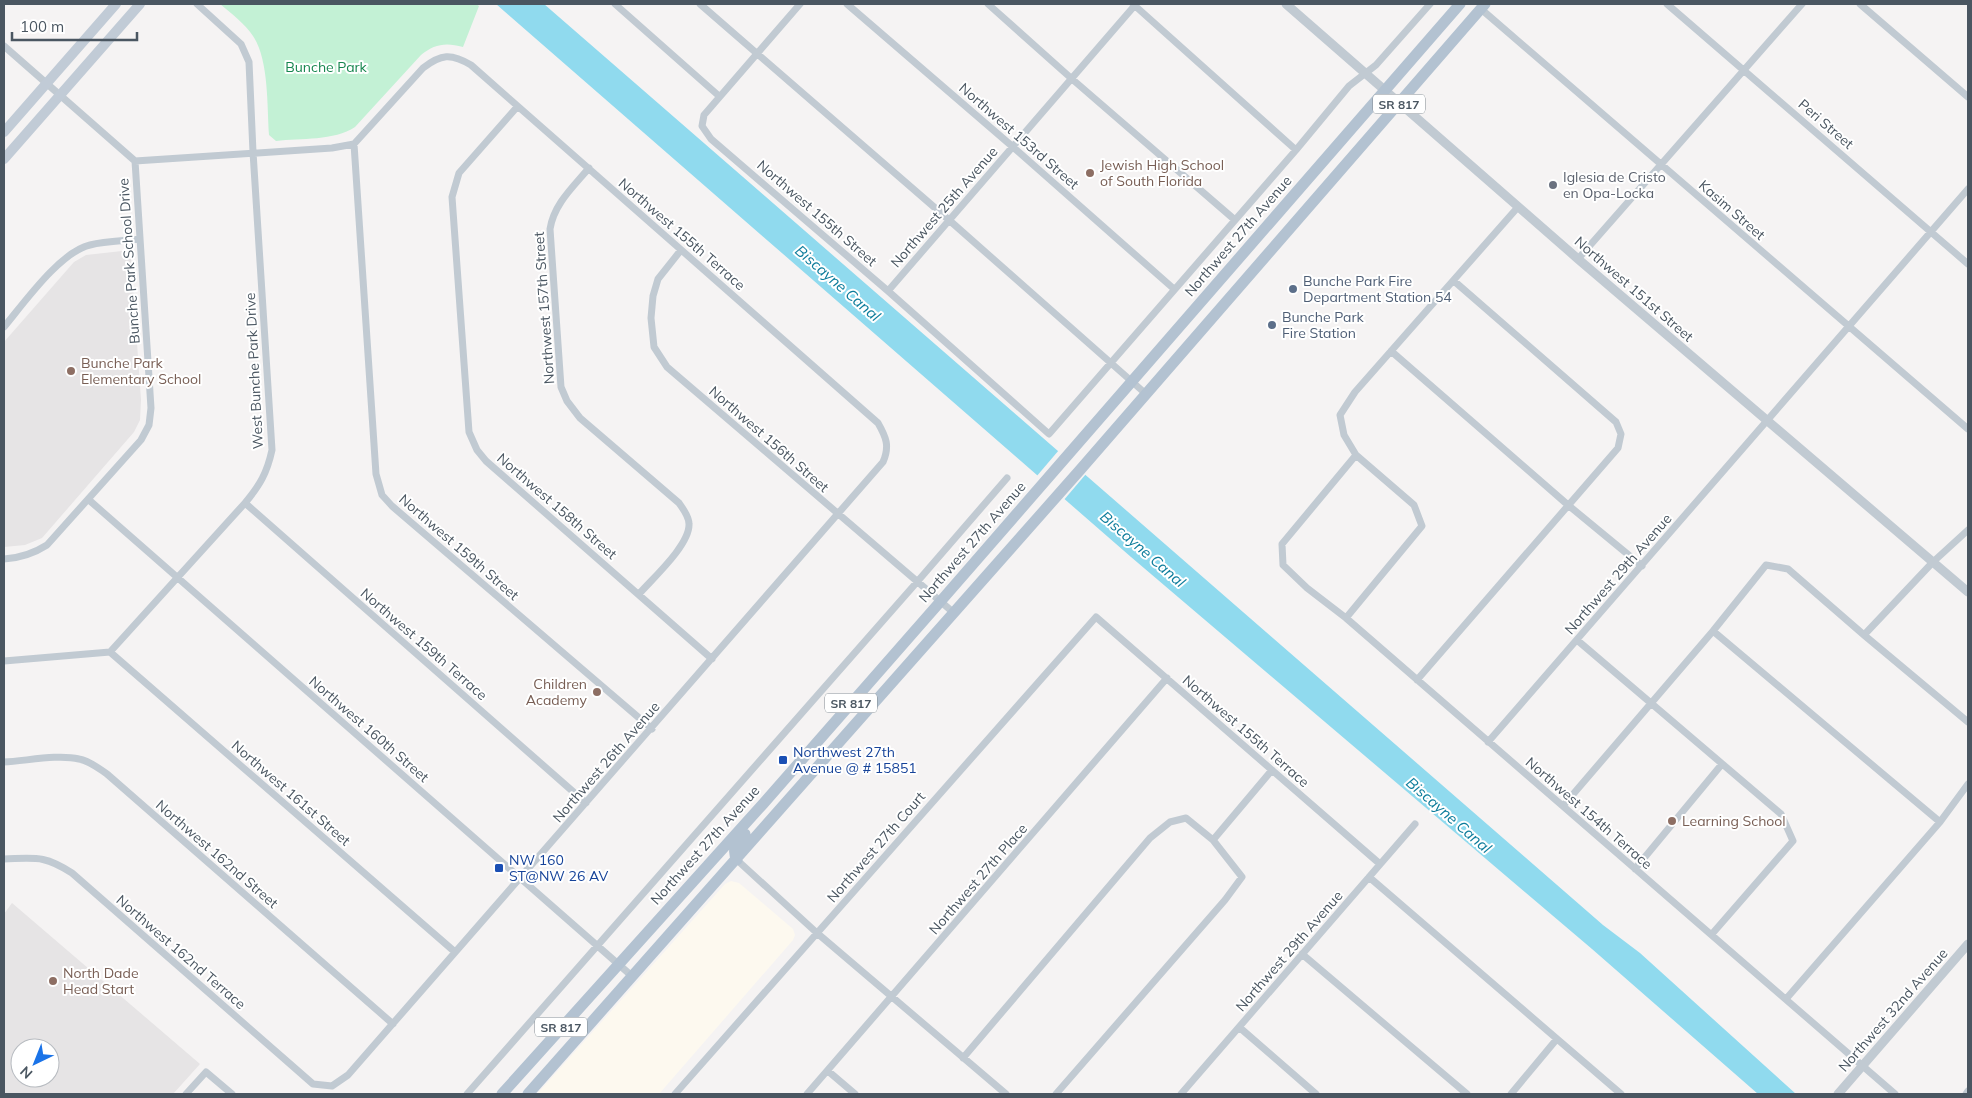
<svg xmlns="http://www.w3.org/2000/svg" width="1972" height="1098" viewBox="0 0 1972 1098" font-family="Mulish,sans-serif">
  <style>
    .commercial { fill: #fdf9ef }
    .education { fill: #e6e4e5; fill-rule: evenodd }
    .green { fill: #c3f1d5 }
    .water { fill: #90daee }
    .pier { fill: #f5f3f3 }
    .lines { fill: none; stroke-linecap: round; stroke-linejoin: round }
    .minor { stroke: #c1cad2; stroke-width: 7 }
    .tertiary { stroke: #c1cad2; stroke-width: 9 }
    .secondary { stroke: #c1cbd6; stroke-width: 10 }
    .primary { stroke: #b3c2d1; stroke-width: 11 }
    .education-dot { fill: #8d6e63; stroke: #fff; stroke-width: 2 }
    .worship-dot { fill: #6b7280; stroke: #fff; stroke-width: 2 }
    .service-dot { fill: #5c6f8a; stroke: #fff; stroke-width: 2 }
    .transit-dot { fill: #1a4fb4; stroke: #fff; stroke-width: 2 }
    .labels { text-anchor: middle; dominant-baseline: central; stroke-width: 4; stroke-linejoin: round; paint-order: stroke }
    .shield { fill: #fff; stroke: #808990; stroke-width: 1 }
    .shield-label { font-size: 12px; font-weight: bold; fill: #4a5661 }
    .park-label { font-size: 14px; fill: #17864f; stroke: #fff }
    .street-label { font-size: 14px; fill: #4a5661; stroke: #fff }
    .education-label { font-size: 14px; fill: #785e54; stroke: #fff; text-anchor: start }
    .worship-label { font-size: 14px; fill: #5b616d; stroke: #fff; text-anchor: start }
    .service-label { font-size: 14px; fill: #4e5e75; stroke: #fff; text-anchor: start }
    .transit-label { font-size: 14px; fill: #164399; stroke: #fff; text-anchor: start }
    .water-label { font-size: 15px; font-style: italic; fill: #0c7c9b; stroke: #fff }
  </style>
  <rect width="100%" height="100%" fill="#f5f3f3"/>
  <path class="commercial" d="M 731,881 L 739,883 L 793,929 L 795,935 L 793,940 L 659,1094 L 537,1094 L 725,884 Z"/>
  <path class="education" d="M 122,251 L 127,253 L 131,258 L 141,400 L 140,420 L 134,432 L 42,538 L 25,545 L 4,547 L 4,342 L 74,262 L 86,255 Z
    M 12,903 L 200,1064 L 173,1094 L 4,1094 L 4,914 ZM 20,1048 L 50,1048 L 50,1078 L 20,1078 Z"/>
  <path class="green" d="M 220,4 L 476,4 L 479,6 L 463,47 C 446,42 434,44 421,55 L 355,127 C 334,141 301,138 276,141 L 269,135 C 267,106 269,60 253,36 C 245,24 232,14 220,4 Z"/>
  <path class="water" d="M 496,4 L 544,4 L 1603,925 L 1640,953 L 1796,1094 L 1758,1094 L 1592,949 L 1131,557 Z"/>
  <path class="pier" d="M 1059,450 L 1086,474 L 1063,501 L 1036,477 Z"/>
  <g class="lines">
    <path class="minor" d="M 615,4 L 719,96
      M 700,4 L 949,220 L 1146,394
      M 800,4 L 704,115 L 702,126 L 711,139 L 888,291 L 1049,434 L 1296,150 L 1349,86 L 1376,65 L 1430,4
      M 847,4 L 1013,147 L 1174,289
      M 988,4 L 1072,79 L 1235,220
      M 1133,4 L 1296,150
      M 1667,4 L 1968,264
      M 1860,4 L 1968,97
      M 1481,9 L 1968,429
      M 4,46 L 135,161
      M 517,107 L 459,173 L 452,197 L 469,432 L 477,450 L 486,461 L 712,659
      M 354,144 L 376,474 L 382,495 L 392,506 L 652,729
      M 589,168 C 573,187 554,204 550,229 L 561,387 L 567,401 L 580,418 L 679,503 C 683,509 689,516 689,524 C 690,545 652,579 639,594
      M 681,250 L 658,279 L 653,296 L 651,318 L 654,347 L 667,367 L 954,613
      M 1578,259 L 1802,4
      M 888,291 L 1136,4
      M 4,327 C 24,303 60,252 90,245 C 106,241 123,241 140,239
      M 1391,351 L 1568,505 L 1642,566
      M 1356,455 L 1282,544 L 1283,565 L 1307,588 L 1346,618 L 1895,1094
      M 89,500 L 633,977
      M 245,503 L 586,803
      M 4,559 C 20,558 33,554 47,545 L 141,440 L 149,425 L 151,408 L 135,161
      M 1346,618 L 1422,526 L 1414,505 L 1356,455 L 1344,435 L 1340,415 L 1355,392 L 1518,207
      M 1713,631 L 1940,822
      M 1864,635 L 1933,562 L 1968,530
      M 1577,640 L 1781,814 L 1793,841 L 1712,934
      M 110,652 L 455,952
      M 4,661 L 110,652 L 245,503 C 260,485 267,473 272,450 L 253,152 L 249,62 L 241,44 L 197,4
      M 1417,680 L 1618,448 L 1621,434 L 1616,422 L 1454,281
      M 1488,742 L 1968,189
      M 4,762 C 26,761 58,754 79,759 C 90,761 98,768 107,774 L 393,1024
      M 1563,806 L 1713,631 L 1766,565 L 1788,569 L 1864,635 L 1968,722
      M 1213,840 L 1272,770
      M 4,859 C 36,858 44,855 72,873 L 313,1084 L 332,1086 L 348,1075 L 883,462 C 890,446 886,437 878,423 L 471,65 C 451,53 441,54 423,68 L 354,144 L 332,148 L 135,161
      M 737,860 L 817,933 L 1006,1094
      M 1635,869 L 1722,764
      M 1369,877 L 1621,1094
      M 1302,954 L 1467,1094
      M 1786,999 L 1940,822 L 1968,784
      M 1239,1027 L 1316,1094
      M 963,1058 L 1150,838 L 1170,822 L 1186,818 L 1213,840 L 1242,877 L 1225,900 L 1056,1094
      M 828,1071 L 855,1094
      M 186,1094 L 206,1072 L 232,1094
      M 467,1094 L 917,582 L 1007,478
      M 675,1094 L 1096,617 L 1380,864
      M 807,1094 L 1167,678
      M 1181,1094 L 1415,824
      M 1511,1094 L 1556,1040
      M 1966,1094 L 1968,1091"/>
    <path class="tertiary" d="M 1286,4 L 1578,259 L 1968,592
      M 1838,1094 L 1968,944"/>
    <path class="secondary" d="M 4,132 L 116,4
      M 4,159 L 140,4"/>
    <path class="primary" d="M 737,860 C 731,849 737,842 745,834
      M 502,1094 L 763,804 L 940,602 L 1460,4
      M 528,1094 L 1080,470 L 1485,4"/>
  </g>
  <g class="education-dot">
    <circle cx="1090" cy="173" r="5"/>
    <circle cx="71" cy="371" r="5"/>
    <circle cx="597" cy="692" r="5"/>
    <circle cx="1672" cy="821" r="5"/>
    <circle cx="53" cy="981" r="5"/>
  </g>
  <circle class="worship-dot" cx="1553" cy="185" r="5"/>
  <g class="service-dot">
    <circle cx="1293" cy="289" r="5"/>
    <circle cx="1272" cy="325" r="5"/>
  </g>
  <g class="transit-dot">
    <rect x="778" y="755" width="10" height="10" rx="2.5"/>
    <rect x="494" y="863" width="10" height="10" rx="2.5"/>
  </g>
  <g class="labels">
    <g class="shield">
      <rect x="1373" y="94.5" width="52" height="19" rx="4"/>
      <rect x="825" y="693.5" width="52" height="19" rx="4"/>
      <rect x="535" y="1017.5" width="52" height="19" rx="4"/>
    </g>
    <g class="shield-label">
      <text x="1399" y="104">SR 817</text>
      <text x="851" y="703">SR 817</text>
      <text x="561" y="1027">SR 817</text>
    </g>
    <g class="park-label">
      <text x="326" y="67">Bunche Park</text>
    </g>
    <g class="street-label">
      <text transform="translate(1826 124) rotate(41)">Peri Street</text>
      <text transform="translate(1019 136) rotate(41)">Northwest 153rd Street</text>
      <text transform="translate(944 207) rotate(-49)">Northwest 25th Avenue</text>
      <text transform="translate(1732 210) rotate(41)">Kasim Street</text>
      <text transform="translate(817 213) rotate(41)">Northwest 155th Street</text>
      <text transform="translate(682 234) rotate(41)">Northwest 155th Terrace</text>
      <text transform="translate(1238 236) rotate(-49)">Northwest 27th Avenue</text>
      <text transform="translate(129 261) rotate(-94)">Bunche Park School Drive</text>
      <text transform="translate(1634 289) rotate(41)">Northwest 151st Street</text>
      <text transform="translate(544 308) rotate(-94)">Northwest 157th Street</text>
      <text transform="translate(254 371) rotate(-93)">West Bunche Park Drive</text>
      <text transform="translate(769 439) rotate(41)">Northwest 156th Street</text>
      <text transform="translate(557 506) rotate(41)">Northwest 158th Street</text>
      <text transform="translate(972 542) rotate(-49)">Northwest 27th Avenue</text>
      <text transform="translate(459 547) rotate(41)">Northwest 159th Street</text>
      <text transform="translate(1618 574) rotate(-49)">Northwest 29th Avenue</text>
      <text transform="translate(424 644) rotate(41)">Northwest 159th Terrace</text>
      <text transform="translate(369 729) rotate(41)">Northwest 160th Street</text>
      <text transform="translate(1246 731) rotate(41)">Northwest 155th Terrace</text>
      <text transform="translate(606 762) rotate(-49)">Northwest 26th Avenue</text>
      <text transform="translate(291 793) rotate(41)">Northwest 161st Street</text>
      <text transform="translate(1589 813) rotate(41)">Northwest 154th Terrace</text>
      <text transform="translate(705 845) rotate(-48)">Northwest 27th Avenue</text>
      <text transform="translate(876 847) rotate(-49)">Northwest 27th Court</text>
      <text transform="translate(217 854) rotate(41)">Northwest 162nd Street</text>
      <text transform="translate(978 879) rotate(-49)">Northwest 27th Place</text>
      <text transform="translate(1289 951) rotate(-49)">Northwest 29th Avenue</text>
      <text transform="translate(181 952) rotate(41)">Northwest 162nd Terrace</text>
      <text transform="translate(1893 1010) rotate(-49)">Northwest 32nd Avenue</text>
    </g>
    <g class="education-label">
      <text x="1100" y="165">Jewish High School<tspan x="1100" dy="16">of South Florida</tspan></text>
      <text x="81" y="363">Bunche Park<tspan x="81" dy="16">Elementary School</tspan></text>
      <text x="587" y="684" text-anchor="end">Children<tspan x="587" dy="16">Academy</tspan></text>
      <text x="1682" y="821">Learning School</text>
      <text x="63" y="973">North Dade<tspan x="63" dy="16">Head Start</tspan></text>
    </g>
    <g class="worship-label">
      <text x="1563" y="177">Iglesia de Cristo<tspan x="1563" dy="16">en Opa-Locka</tspan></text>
    </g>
    <g class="service-label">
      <text x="1303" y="281">Bunche Park Fire<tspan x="1303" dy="16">Department Station 54</tspan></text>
      <text x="1282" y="317">Bunche Park<tspan x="1282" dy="16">Fire Station</tspan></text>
    </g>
    <g class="transit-label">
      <text x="793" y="752">Northwest 27th<tspan x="793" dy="16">Avenue @ # 15851</tspan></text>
      <text x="509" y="860">NW 160<tspan x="509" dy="16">ST@NW 26 AV</tspan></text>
    </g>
    <g class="water-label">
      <text transform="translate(838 283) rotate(41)">Biscayne Canal</text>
      <text transform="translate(1143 549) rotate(41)">Biscayne Canal</text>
      <text transform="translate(1449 815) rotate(41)">Biscayne Canal</text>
    </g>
  </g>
  <rect width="1972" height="1098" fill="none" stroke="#4a5661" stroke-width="10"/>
  <g transform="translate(35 1063) rotate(223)"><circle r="24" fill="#ffffff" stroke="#b7bbc0"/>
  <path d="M0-4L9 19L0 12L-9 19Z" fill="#1a73e8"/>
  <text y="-8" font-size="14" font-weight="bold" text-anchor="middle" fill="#4a5661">N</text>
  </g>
  <path d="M12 32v8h125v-8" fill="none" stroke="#4a5661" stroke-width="2.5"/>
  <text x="20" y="32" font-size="15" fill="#4a5661" stroke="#ffffff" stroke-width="4" paint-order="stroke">100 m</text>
</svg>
